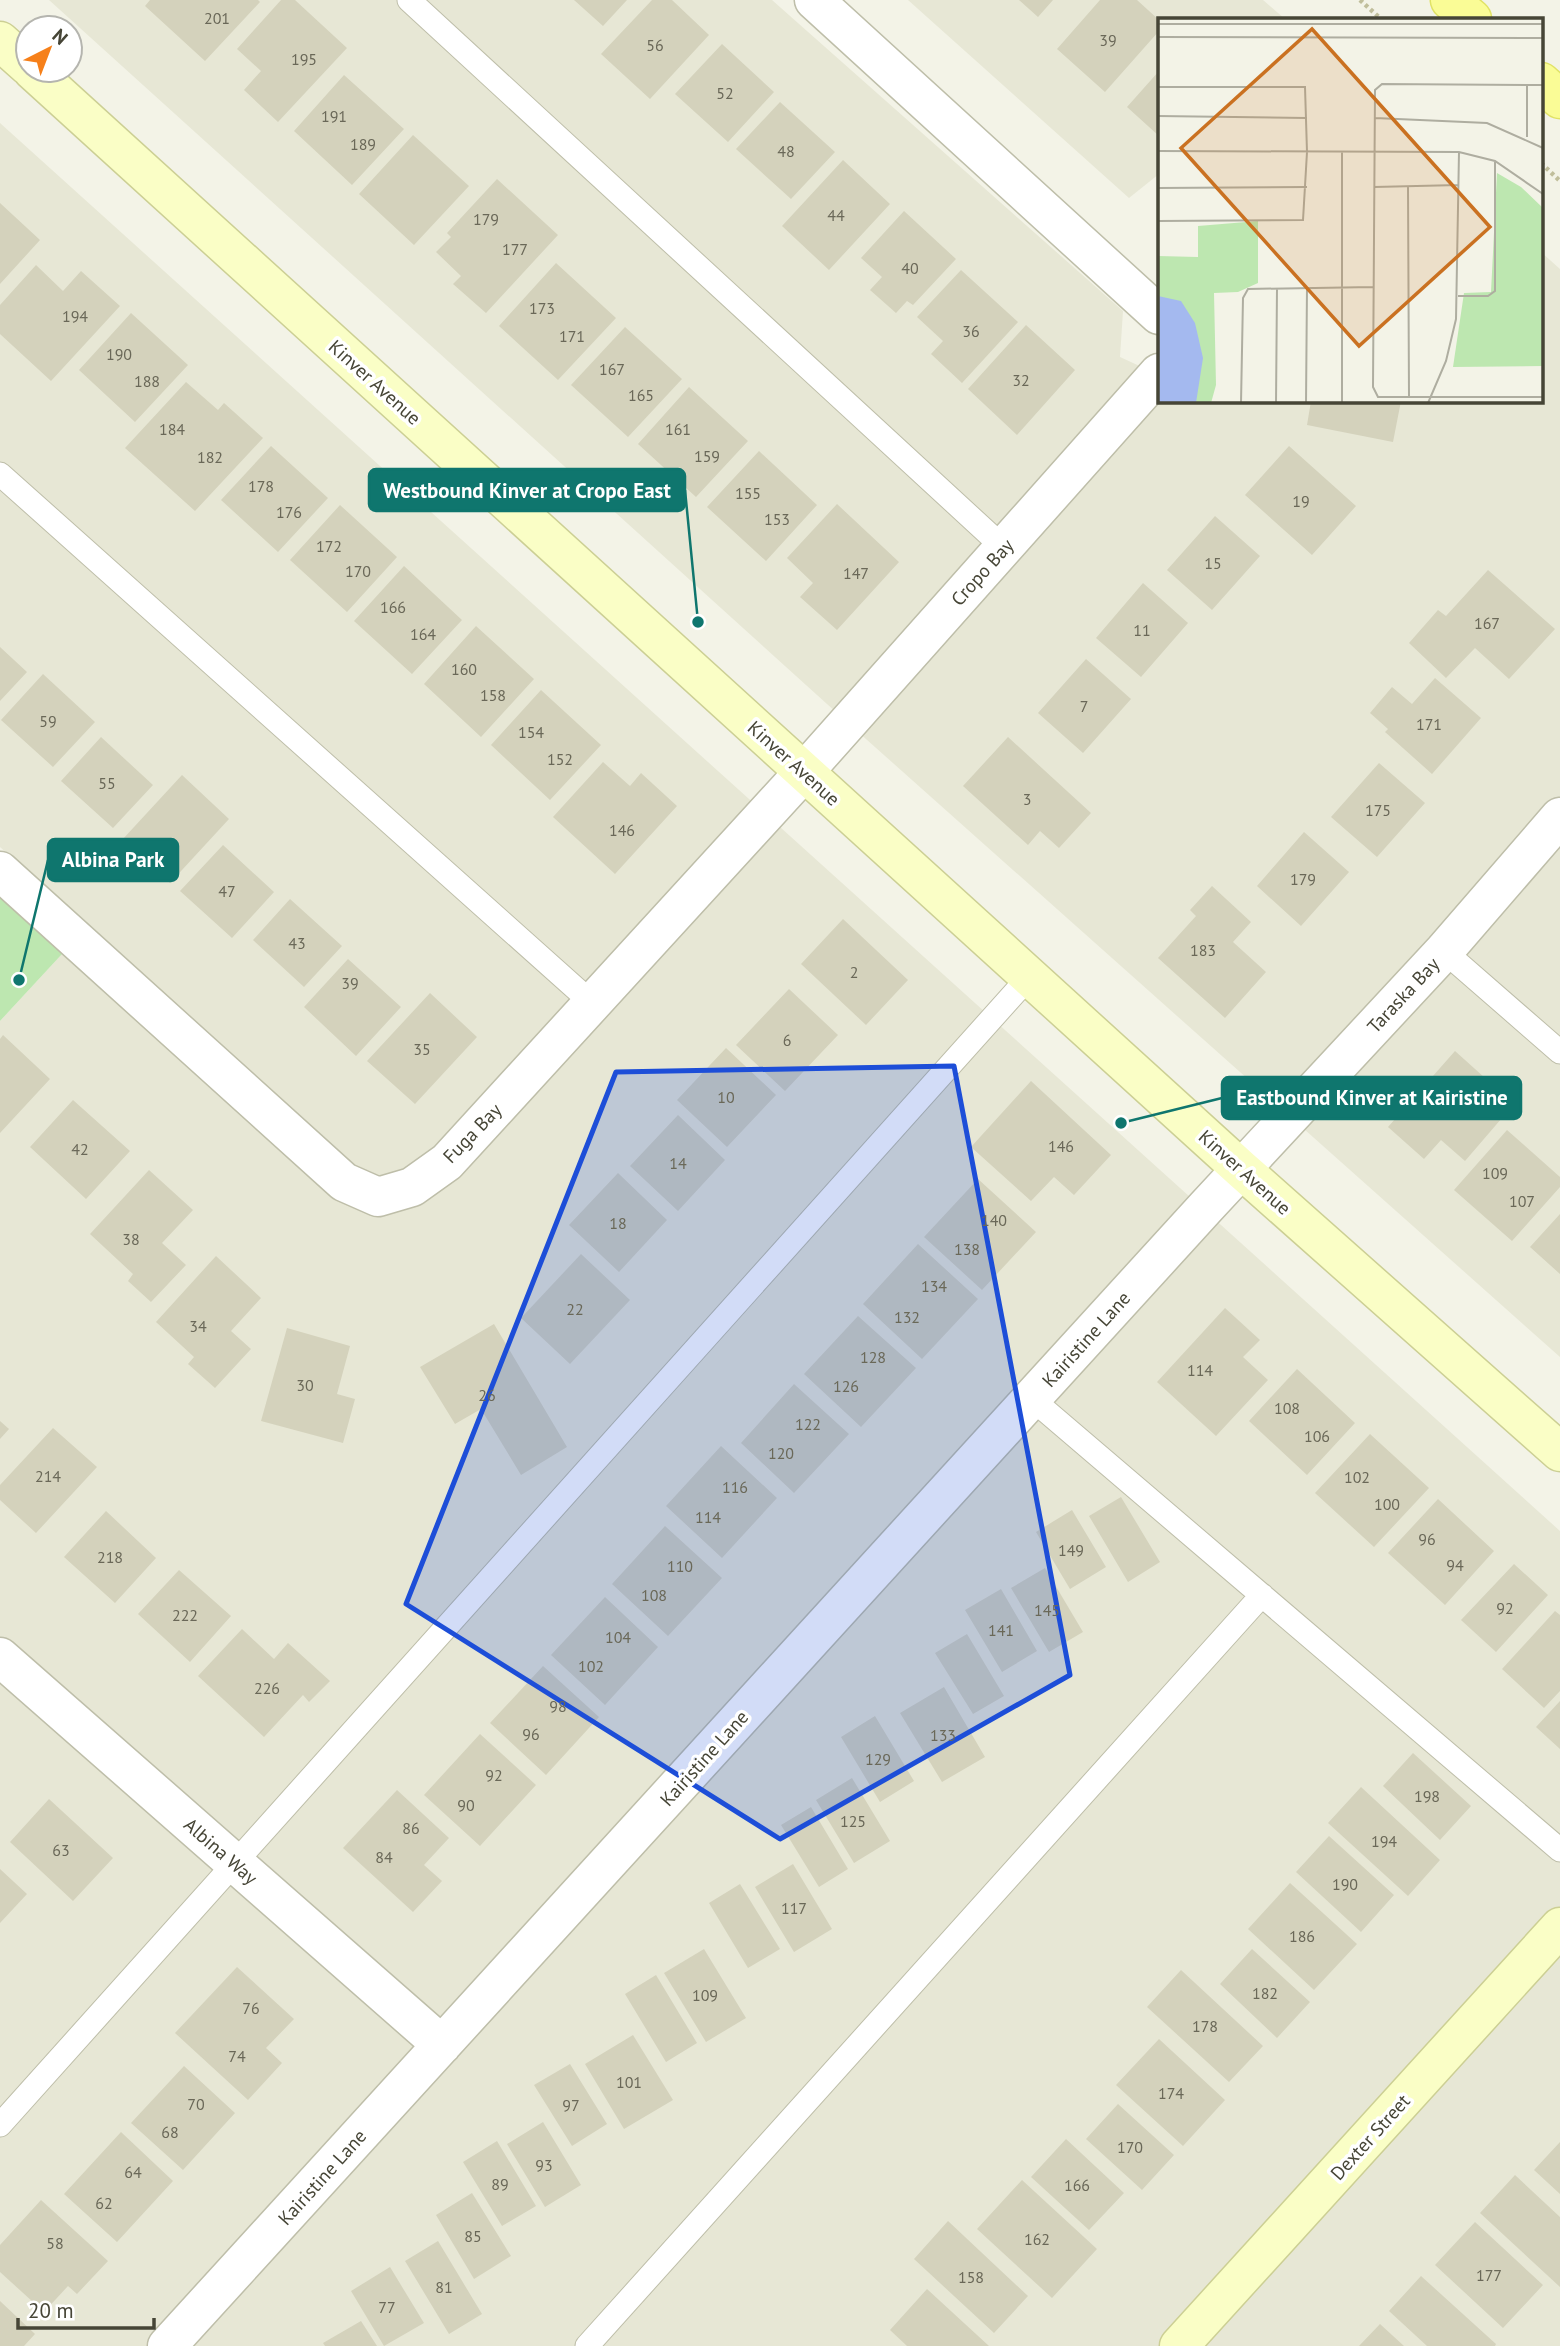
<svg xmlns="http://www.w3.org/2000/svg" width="1560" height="2346" viewBox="0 0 1560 2346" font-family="'PT Sans',sans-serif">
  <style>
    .residential { fill: #e7e7d5 }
    .green { fill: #bde7b0 }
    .building { fill: #d4d2bc }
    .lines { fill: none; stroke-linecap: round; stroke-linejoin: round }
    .lane-casing { stroke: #bebea9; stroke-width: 25 }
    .street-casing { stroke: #bebea9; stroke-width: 41 }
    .secondary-casing { stroke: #cccf94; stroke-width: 41 }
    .primary-casing { stroke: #e0e266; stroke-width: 41 }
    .path { stroke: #c0be9b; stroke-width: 4.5; stroke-dasharray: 3.5 3.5; stroke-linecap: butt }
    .lane { stroke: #fff; stroke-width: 23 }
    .street { stroke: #fff; stroke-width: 38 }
    .secondary { stroke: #fafec6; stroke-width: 38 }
    .primary { stroke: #fafc96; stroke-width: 38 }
    .marked { fill: #1d4ed8; fill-opacity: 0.2; stroke: #1d4ed8; stroke-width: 5; stroke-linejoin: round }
    .labels { text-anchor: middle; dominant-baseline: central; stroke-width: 7; stroke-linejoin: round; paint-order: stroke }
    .number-label { font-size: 16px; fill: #6a6858 }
    .street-label { font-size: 19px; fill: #464536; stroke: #fff }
    .inset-road { fill: none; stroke: #aeada0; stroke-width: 2 }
    .view { fill: #ca7121; fill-opacity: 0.15; stroke: #ca7121; stroke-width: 3.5 }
    .inset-edge { fill: none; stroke: #464536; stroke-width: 3.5 }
    .leader { fill: none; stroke: #0f766e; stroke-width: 2.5 }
    .callout-dot { fill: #0f766e; stroke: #fff; stroke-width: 2.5 }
    .callout { fill: #0f766e; stroke: #0f766e; stroke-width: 2.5 }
    .callout-label { font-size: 21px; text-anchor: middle; font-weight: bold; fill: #fff }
  </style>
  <rect width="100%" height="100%" fill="#f3f3e7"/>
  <path class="residential" d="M 49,0 L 772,0 L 1123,311 L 1120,357 L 1159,375 L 1159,401 L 1541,401 L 1541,252 L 1560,269 L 1560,1357 L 848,723 Z
    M 908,0 L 1263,0 L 1285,19 L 1159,19 L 1159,174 L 1129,198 Z
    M 0,123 L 1560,1531 L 1560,2346 L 0,2346 L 0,1021 L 75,940 L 91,929 L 0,847 Z"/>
  <path class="green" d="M 0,882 L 75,940 L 0,1021 Z"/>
  <path class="building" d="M 150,0 L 258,0 L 260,2 L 205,61 L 145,6 Z
    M 281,0 L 295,0 L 347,48 L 278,122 L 244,90 L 261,71 L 237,49 Z
    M 574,0 L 627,0 L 603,26 Z
    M 652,0 L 672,0 L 709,35 L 650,99 L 601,54 Z
    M 1019,0 L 1053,0 L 1038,17 Z
    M 1100,0 L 1137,0 L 1159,20 L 1159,31 L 1105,92 L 1057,49 Z
    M 722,44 L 774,92 L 728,142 L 675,94 Z
    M 1159,71 L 1159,136 L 1127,107 Z
    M 344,75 L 404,129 L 352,185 L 294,131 Z
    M 780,102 L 835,152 L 791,199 L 736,149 Z
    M 413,135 L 469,186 L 414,245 L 359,194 Z
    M 843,160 L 890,204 L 829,270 L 782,226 Z
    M 497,179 L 558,235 L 486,313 L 453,284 L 461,276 L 436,252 L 451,237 L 447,233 Z
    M 0,203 L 40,240 L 0,284 Z
    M 904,211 L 956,259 L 913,305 L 907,301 L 896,313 L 870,290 L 882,277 L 861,258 Z
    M 556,263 L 616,318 L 558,380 L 499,326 Z
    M 36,265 L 63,291 L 81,271 L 120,306 L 51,381 L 0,334 L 0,305 Z
    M 961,270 L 1018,322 L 962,383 L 931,354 L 943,341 L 917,317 Z
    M 131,313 L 188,365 L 135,422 L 79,370 Z
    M 1026,325 L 1075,370 L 1017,435 L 968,389 Z
    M 625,327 L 682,379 L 628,437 L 571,385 Z
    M 186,382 L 218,410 L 224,403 L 263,438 L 195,511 L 125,448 Z
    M 689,387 L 748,441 L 696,497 L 638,444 Z
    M 1311,401 L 1401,401 L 1393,442 L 1307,425 Z
    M 271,446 L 328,498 L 278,552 L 221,500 Z
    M 1289,446 L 1356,506 L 1312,555 L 1245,495 Z
    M 759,451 L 817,505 L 766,561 L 707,507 Z
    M 837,504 L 899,562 L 837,630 L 800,597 L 813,583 L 787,558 Z
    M 340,505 L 397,557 L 347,612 L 290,560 Z
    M 1215,516 L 1260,556 L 1212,610 L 1167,570 Z
    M 404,566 L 462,620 L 412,674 L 354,621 Z
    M 1488,570 L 1555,629 L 1509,679 L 1475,648 L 1446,678 L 1409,643 L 1438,610 L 1446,616 Z
    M 1143,583 L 1188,623 L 1141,677 L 1096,638 Z
    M 476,626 L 534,679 L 481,737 L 424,684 Z
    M 0,647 L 27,672 L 0,701 Z
    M 1086,659 L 1131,699 L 1083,753 L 1038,713 Z
    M 43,674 L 95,722 L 53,767 L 1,720 Z
    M 1435,678 L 1481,718 L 1432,774 L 1385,732 L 1388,729 L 1370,713 L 1392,687 L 1412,704 Z
    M 541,690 L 601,745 L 550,800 L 491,745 Z
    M 101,737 L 153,785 L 113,828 L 61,781 Z
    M 1008,737 L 1091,813 L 1059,848 L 1040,831 L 1028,845 L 963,786 Z
    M 603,762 L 630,786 L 641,773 L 677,806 L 615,874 L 553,817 Z
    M 1379,763 L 1425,803 L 1377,857 L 1331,817 Z
    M 182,775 L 229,819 L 170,883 L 122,840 Z
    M 1304,832 L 1349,872 L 1301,926 L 1257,886 Z
    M 223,845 L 274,892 L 232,938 L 180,891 Z
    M 1212,886 L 1251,922 L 1233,942 L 1266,972 L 1225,1018 L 1158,958 L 1196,916 L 1190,910 Z
    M 290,899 L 342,946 L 304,987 L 253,940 Z
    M 843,919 L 908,980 L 866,1025 L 801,964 Z
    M 348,959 L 401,1007 L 356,1056 L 304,1007 Z
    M 789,989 L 838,1035 L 785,1091 L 736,1045 Z
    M 430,993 L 477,1037 L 415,1104 L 367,1061 Z
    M 3,1035 L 50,1079 L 0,1133 L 0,1039 Z
    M 726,1048 L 776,1095 L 727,1147 L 677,1100 Z
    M 1455,1051 L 1514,1104 L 1465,1161 L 1441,1140 L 1424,1159 L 1388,1127 Z
    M 1031,1081 L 1111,1155 L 1074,1195 L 1054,1177 L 1031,1201 L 971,1147 Z
    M 73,1100 L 130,1151 L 86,1199 L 30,1147 Z
    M 678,1115 L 725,1160 L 678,1211 L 630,1166 Z
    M 1507,1130 L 1560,1177 L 1560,1187 L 1512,1241 L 1454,1190 Z
    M 149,1170 L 193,1210 L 162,1243 L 186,1265 L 151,1302 L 128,1281 L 133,1274 L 90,1234 Z
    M 618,1173 L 667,1220 L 619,1272 L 569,1225 Z
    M 978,1179 L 1036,1232 L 982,1290 L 924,1237 Z
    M 1560,1214 L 1560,1274 L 1530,1247 Z
    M 918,1244 L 978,1299 L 922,1359 L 863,1304 Z
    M 581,1254 L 630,1300 L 570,1364 L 521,1318 Z
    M 216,1256 L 261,1298 L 231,1331 L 251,1349 L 215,1388 L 188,1364 L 194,1357 L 156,1322 Z
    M 1225,1308 L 1260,1340 L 1243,1357 L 1268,1380 L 1216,1436 L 1157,1382 Z
    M 858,1316 L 916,1368 L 861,1427 L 804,1374 Z
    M 494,1324 L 567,1447 L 521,1475 L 481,1409 L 455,1424 L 420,1367 Z
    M 287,1328 L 350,1346 L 337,1394 L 355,1399 L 343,1443 L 261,1421 Z
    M 1297,1369 L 1355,1423 L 1307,1475 L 1249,1421 Z
    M 794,1384 L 849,1434 L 794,1493 L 741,1443 Z
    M 0,1421 L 9,1429 L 0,1439 Z
    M 53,1428 L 97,1467 L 36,1533 L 0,1500 L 0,1485 Z
    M 1370,1434 L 1429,1488 L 1374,1547 L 1315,1493 Z
    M 721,1446 L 777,1498 L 722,1558 L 666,1506 Z
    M 1121,1497 L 1160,1562 L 1128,1582 L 1089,1516 Z
    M 1438,1499 L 1494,1551 L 1445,1605 L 1388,1553 Z
    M 1072,1510 L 1106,1567 L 1070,1589 L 1036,1532 Z
    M 106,1511 L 156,1558 L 115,1603 L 64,1557 Z
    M 665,1526 L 722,1578 L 668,1636 L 612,1584 Z
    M 1514,1564 L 1548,1595 L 1496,1652 L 1461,1620 Z
    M 1045,1568 L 1083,1632 L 1049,1652 L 1011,1588 Z
    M 179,1570 L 231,1616 L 190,1662 L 138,1614 Z
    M 1001,1589 L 1037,1651 L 1002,1672 L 965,1610 Z
    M 605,1597 L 658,1647 L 605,1705 L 551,1655 Z
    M 1555,1611 L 1560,1615 L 1560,1691 L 1544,1708 L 1502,1669 Z
    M 242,1629 L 274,1659 L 288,1643 L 330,1681 L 309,1702 L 303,1695 L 264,1737 L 198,1676 Z
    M 967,1634 L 1004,1696 L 973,1714 L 935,1653 Z
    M 543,1666 L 599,1717 L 546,1775 L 490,1723 Z
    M 944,1687 L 985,1757 L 942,1782 L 900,1713 Z
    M 1560,1701 L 1560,1749 L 1536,1727 Z
    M 875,1716 L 914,1781 L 880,1802 L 841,1737 Z
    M 480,1734 L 536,1785 L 480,1846 L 424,1795 Z
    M 1413,1753 L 1471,1806 L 1440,1840 L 1383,1786 Z
    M 852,1778 L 890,1841 L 854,1863 L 816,1800 Z
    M 1361,1787 L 1440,1860 L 1408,1896 L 1328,1823 Z
    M 397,1790 L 449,1838 L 424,1865 L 442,1881 L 413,1912 L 343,1848 Z
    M 49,1799 L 113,1858 L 73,1901 L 10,1842 Z
    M 811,1807 L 848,1869 L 819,1887 L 781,1825 Z
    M 1329,1836 L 1394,1895 L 1361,1932 L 1296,1872 Z
    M 793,1864 L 832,1929 L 794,1952 L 755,1887 Z
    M 0,1869 L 27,1894 L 0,1923 Z
    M 1290,1883 L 1357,1944 L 1314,1990 L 1248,1929 Z
    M 740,1884 L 780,1949 L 748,1968 L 709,1903 Z
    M 704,1949 L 746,2018 L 706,2042 L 664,1973 Z
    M 1252,1949 L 1310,2002 L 1277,2038 L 1220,1984 Z
    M 237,1967 L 294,2019 L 266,2048 L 282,2063 L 248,2100 L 175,2033 Z
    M 1181,1970 L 1263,2046 L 1229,2082 L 1147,2007 Z
    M 656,1975 L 697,2043 L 666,2062 L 625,1994 Z
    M 633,2035 L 673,2100 L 624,2129 L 585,2064 Z
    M 1159,2039 L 1225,2100 L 1183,2146 L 1116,2085 Z
    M 570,2064 L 607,2124 L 572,2146 L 534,2085 Z
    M 184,2066 L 235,2113 L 183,2170 L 131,2123 Z
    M 1118,2104 L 1174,2155 L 1142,2190 L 1086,2139 Z
    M 543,2122 L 581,2185 L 545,2207 L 507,2144 Z
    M 121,2132 L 173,2181 L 117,2242 L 64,2194 Z
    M 1066,2139 L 1124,2193 L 1089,2230 L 1031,2177 Z
    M 497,2141 L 536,2206 L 502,2226 L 463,2162 Z
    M 1560,2142 L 1560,2194 L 1534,2170 Z
    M 1515,2175 L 1560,2217 L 1560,2287 L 1480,2213 Z
    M 1022,2180 L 1097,2249 L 1052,2298 L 977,2229 Z
    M 472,2193 L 511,2256 L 474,2279 L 436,2215 Z
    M 41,2200 L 108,2261 L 77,2294 L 68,2286 L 44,2312 L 0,2272 L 0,2245 Z
    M 948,2221 L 1028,2296 L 994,2333 L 914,2259 Z
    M 1475,2222 L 1543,2285 L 1503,2328 L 1435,2265 Z
    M 438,2241 L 482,2314 L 449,2334 L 405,2261 Z
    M 390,2267 L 424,2323 L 384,2346 L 351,2291 Z
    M 1421,2276 L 1496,2344 L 1495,2346 L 1427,2346 L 1389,2311 Z
    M 927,2289 L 989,2346 L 907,2346 L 890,2330 Z
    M 0,2301 L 35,2334 L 24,2346 L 0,2346 Z
    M 361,2321 L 377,2346 L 325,2346 L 323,2343 Z
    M 1380,2324 L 1404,2346 L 1359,2346 Z"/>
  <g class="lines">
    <defs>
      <path id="lane" d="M 409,0 L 1004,548
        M 0,474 L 592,1003
        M 1444,951 L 1560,1052
        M 1032,1399 L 1560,1850
        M 0,2125 L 1029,977
        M 587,2346 L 1262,1595"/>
      <path id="street" d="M 814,0 L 1159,315
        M 0,871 L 344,1182 L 378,1197 L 412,1187 L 447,1162 L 804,772 L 1159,373
        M 0,1657 L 442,2045
        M 167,2346 L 1206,1207 L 1444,951 L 1560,817"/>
      <path id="secondary" d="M 0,41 L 28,66
        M 32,70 L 1241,1169 L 1560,1452
        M 1179,2346 L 1560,1927"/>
      <path id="primary" d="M 1450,0 L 1472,19
        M 1541,82 L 1560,99"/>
    </defs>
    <use href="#lane" class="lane-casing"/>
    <use href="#street" class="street-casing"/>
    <use href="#secondary" class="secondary-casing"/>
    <use href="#primary" class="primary-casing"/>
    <path class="path" d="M 1360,0 L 1381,19
      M 1541,163 L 1560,181"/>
    <use href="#lane" class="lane"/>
    <use href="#street" class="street"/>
    <use href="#secondary" class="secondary"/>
    <use href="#primary" class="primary"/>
  </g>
  <path class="marked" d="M 954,1066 L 1070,1675 L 780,1839 L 406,1604 L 616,1072 Z"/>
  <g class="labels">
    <g class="number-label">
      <text x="217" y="18">201</text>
      <text x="1108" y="40">39</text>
      <text x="655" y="45">56</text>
      <text x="304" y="59">195</text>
      <text x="725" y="93">52</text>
      <text x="334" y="116">191</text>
      <text x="363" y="144">189</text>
      <text x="786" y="151">48</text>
      <text x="836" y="215">44</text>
      <text x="486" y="219">179</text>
      <text x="515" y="249">177</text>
      <text x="910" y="268">40</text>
      <text x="542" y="308">173</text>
      <text x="75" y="316">194</text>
      <text x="971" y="331">36</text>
      <text x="572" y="336">171</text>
      <text x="119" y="354">190</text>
      <text x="612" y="369">167</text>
      <text x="1021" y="380">32</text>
      <text x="147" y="381">188</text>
      <text x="641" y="395">165</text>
      <text x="172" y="429">184</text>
      <text x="678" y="429">161</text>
      <text x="707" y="456">159</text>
      <text x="210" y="457">182</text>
      <text x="261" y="486">178</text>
      <text x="748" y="493">155</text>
      <text x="1301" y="501">19</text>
      <text x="289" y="512">176</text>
      <text x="777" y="519">153</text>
      <text x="329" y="546">172</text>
      <text x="1213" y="563">15</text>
      <text x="358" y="571">170</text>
      <text x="856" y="573">147</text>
      <text x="393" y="607">166</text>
      <text x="1487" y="623">167</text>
      <text x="1142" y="630">11</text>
      <text x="423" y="634">164</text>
      <text x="464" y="669">160</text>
      <text x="493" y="695">158</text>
      <text x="1084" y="706">7</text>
      <text x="48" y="721">59</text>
      <text x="1429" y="724">171</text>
      <text x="531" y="732">154</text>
      <text x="560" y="759">152</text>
      <text x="107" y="783">55</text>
      <text x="1027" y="799">3</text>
      <text x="1378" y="810">175</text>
      <text x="622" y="830">146</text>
      <text x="1303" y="879">179</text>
      <text x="227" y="891">47</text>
      <text x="297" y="943">43</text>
      <text x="1203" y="950">183</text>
      <text x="854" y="972">2</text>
      <text x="350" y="983">39</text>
      <text x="787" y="1040">6</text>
      <text x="422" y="1049">35</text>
      <text x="726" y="1097">10</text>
      <text x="1061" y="1146">146</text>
      <text x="80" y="1149">42</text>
      <text x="678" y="1163">14</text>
      <text x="1495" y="1173">109</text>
      <text x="1522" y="1201">107</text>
      <text x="994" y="1220">140</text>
      <text x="618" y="1223">18</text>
      <text x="131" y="1239">38</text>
      <text x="967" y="1249">138</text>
      <text x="934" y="1286">134</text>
      <text x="575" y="1309">22</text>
      <text x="907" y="1317">132</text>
      <text x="198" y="1326">34</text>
      <text x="873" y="1357">128</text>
      <text x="1200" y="1370">114</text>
      <text x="305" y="1385">30</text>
      <text x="846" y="1386">126</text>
      <text x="487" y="1395">26</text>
      <text x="1287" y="1408">108</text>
      <text x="808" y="1424">122</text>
      <text x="1317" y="1436">106</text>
      <text x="781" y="1453">120</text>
      <text x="48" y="1476">214</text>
      <text x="1357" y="1477">102</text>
      <text x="735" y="1487">116</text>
      <text x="1387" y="1504">100</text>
      <text x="708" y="1517">114</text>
      <text x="1427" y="1539">96</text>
      <text x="1071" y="1550">149</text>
      <text x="110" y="1557">218</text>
      <text x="1455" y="1565">94</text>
      <text x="680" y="1566">110</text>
      <text x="654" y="1595">108</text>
      <text x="1505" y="1608">92</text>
      <text x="1047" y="1610">145</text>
      <text x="185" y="1615">222</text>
      <text x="1001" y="1630">141</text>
      <text x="618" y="1637">104</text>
      <text x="591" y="1666">102</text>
      <text x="267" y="1688">226</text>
      <text x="558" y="1706">98</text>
      <text x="531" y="1734">96</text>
      <text x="943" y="1735">133</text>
      <text x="878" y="1759">129</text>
      <text x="494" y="1775">92</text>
      <text x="1427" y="1796">198</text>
      <text x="466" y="1805">90</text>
      <text x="853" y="1821">125</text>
      <text x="411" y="1828">86</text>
      <text x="1384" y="1841">194</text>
      <text x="61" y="1850">63</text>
      <text x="384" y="1857">84</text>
      <text x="1345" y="1884">190</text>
      <text x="794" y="1908">117</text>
      <text x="1302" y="1936">186</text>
      <text x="1265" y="1993">182</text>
      <text x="705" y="1995">109</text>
      <text x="251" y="2008">76</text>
      <text x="1205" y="2026">178</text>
      <text x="237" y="2056">74</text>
      <text x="629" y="2082">101</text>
      <text x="1171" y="2093">174</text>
      <text x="196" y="2104">70</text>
      <text x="571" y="2105">97</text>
      <text x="170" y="2132">68</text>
      <text x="1130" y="2147">170</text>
      <text x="544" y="2165">93</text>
      <text x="133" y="2172">64</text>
      <text x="500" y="2184">89</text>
      <text x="1077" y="2185">166</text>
      <text x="104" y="2203">62</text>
      <text x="473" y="2236">85</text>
      <text x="1037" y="2239">162</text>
      <text x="55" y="2243">58</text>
      <text x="1489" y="2275">177</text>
      <text x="971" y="2277">158</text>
      <text x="444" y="2287">81</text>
      <text x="387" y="2307">77</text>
    </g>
    <g class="street-label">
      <text transform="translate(375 382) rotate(42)">Kinver Avenue</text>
      <text transform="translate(982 572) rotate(-48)">Cropo Bay</text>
      <text transform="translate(794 763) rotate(42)">Kinver Avenue</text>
      <text transform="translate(1403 995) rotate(-47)">Taraska Bay</text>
      <text transform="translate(472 1133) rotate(-46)">Fuga Bay</text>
      <text transform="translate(1245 1172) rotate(42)">Kinver Avenue</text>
      <text transform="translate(1086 1339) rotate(-48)">Kairistine Lane</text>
      <text transform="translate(704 1758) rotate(-48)">Kairistine Lane</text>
      <text transform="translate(221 1851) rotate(41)">Albina Way</text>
      <text transform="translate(1370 2137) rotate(-48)">Dexter Street</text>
      <text transform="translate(322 2177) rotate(-48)">Kairistine Lane</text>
    </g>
  </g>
  <g transform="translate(1158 18)">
    <rect width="385" height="385" fill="#f3f3e7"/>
    <path d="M 339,155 L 363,169 L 385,190 L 385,348 L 295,349 L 306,275 L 333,274 ZM 100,203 L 100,265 L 80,274 L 56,275 L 58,367 L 53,385 L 0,385 L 0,238 L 40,239 L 40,208 Z" fill="#bde7b0"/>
    <path d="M 0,278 L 23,283 L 37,305 L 45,340 L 38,385 L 0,385 Z" fill="#a4b9ef"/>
    <path class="inset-road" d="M 0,6 L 385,6M 0,19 L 385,20M 369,66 L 369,119M 385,67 L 224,66 L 217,72 L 215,369 L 220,379 L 385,379M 0,69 L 147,69 L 149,134 L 145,202 L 0,203M 0,98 L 149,100M 217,100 L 329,105 L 385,130M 0,133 L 301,134 L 337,143 L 385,176M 184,134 L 184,385M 250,168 L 251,378M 216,169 L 301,167M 0,170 L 149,169M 300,278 L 330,278 L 337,273 L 337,143M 83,385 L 85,280 L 90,271 L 215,269M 118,385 L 119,270M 148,385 L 149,269M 270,385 L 288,343 L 298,301 L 301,134"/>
    <path class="view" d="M 154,11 L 332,209 L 201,328 L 23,130 Z"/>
    <rect width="385" height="385" class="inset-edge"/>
  </g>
  <path class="leader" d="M698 622L685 490M19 980L48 860M1121 1123L1222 1098"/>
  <g class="callout-dot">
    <circle cx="698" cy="622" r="7"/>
    <circle cx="19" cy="980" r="7"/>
    <circle cx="1121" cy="1123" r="7"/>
  </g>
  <g class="callout">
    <rect x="369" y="469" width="316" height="42" rx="7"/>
    <rect x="48" y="839" width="130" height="42" rx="7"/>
    <rect x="1222" y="1077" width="299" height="42" rx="7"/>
  </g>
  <g class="callout-label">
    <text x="527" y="498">Westbound Kinver at Cropo East</text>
    <text x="113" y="867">Albina Park</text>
    <text x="1372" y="1105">Eastbound Kinver at Kairistine</text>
  </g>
  <g transform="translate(49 49) rotate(42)"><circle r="33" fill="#ffffff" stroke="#b5b5af" stroke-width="2"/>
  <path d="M0-5L12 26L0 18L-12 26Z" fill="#f6801a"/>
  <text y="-10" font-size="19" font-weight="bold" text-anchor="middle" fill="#464536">N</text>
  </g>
  <path d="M18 2318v10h136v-10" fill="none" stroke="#464536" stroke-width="3.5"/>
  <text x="28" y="2318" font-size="21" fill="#464536" stroke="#ffffff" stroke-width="5" paint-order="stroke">20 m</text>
</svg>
